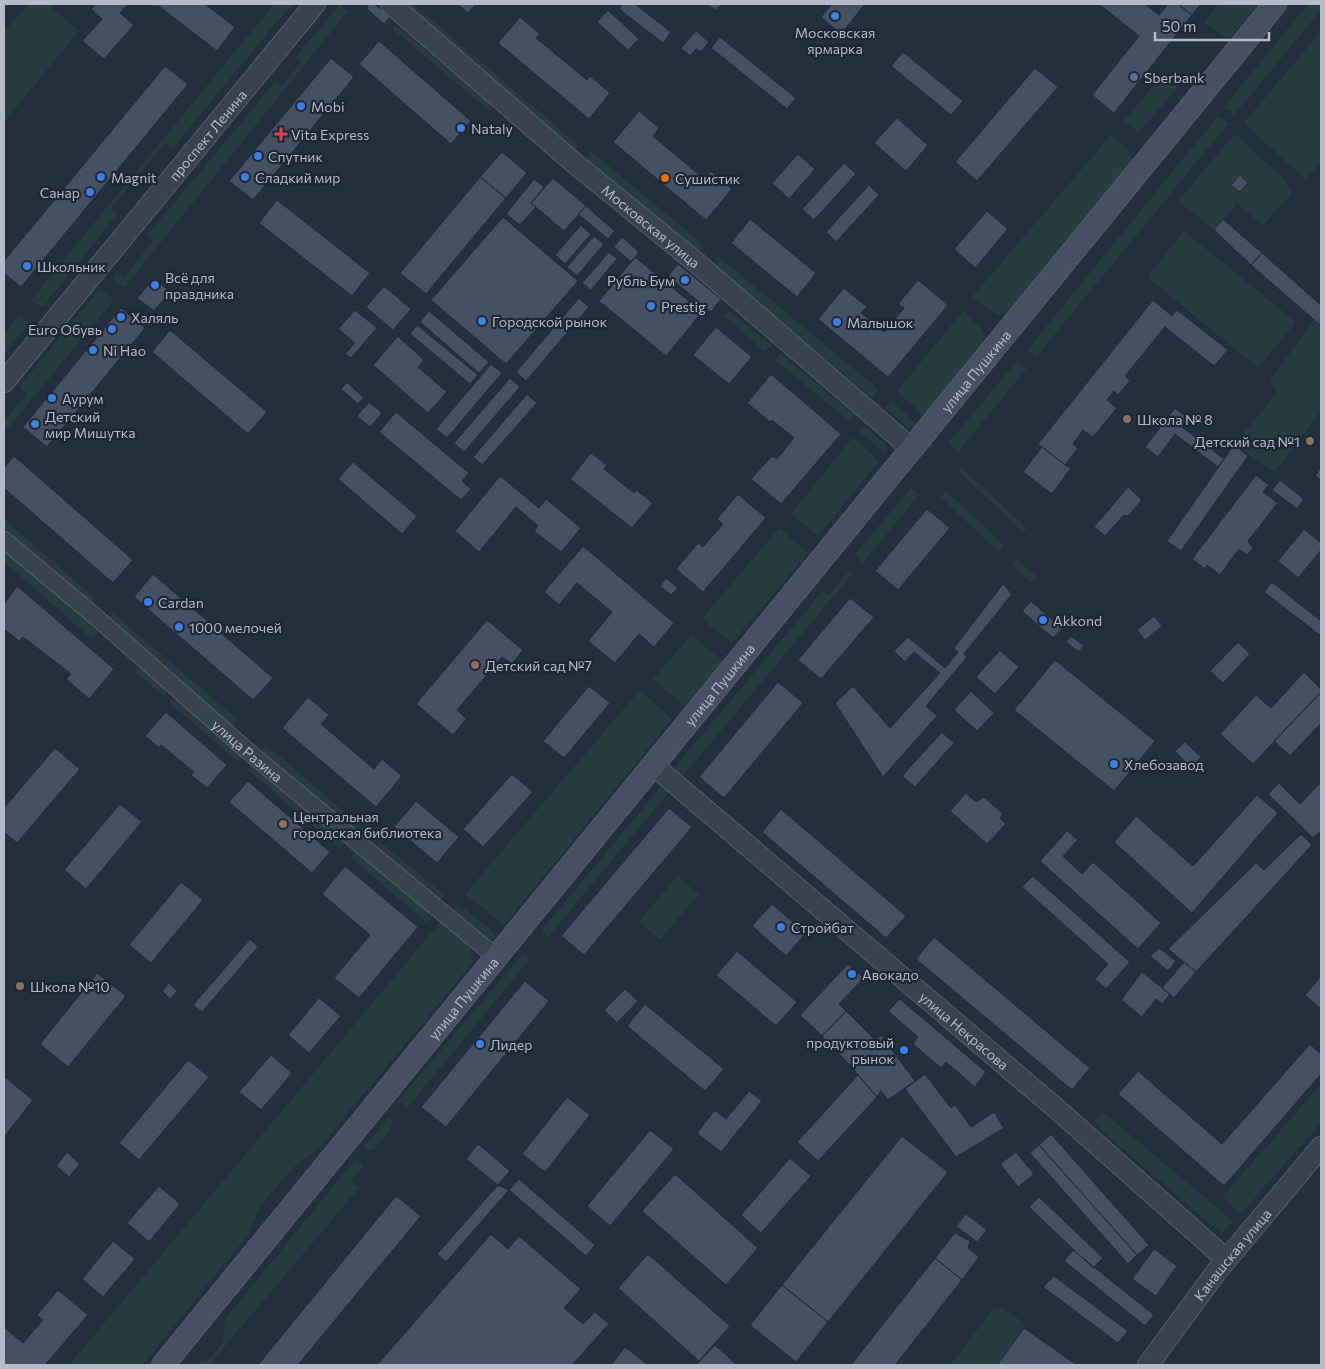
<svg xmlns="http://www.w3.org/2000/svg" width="1325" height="1369" viewBox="0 0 1325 1369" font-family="Commissioner,sans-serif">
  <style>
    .green { fill: #263c3f }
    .building { fill: #455162; stroke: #1f2835 }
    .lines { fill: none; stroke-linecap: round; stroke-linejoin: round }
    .minor-casing { stroke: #565f6c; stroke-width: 18 }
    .tertiary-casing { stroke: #565f6c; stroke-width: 22 }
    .secondary-casing { stroke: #565f6c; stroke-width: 24 }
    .minor { stroke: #38414e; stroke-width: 16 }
    .tertiary { stroke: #38414e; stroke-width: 20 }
    .secondary { stroke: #465061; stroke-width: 22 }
    .shop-dot { fill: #3f7fe0; stroke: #1d2633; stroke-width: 2 }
    .service-dot { fill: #5c6f8a; stroke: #1d2633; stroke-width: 2 }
    .health-dot { fill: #e0444e; stroke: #1d2633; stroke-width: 2 }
    .food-dot { fill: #e8710a; stroke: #1d2633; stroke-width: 2 }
    .education-dot { fill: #8d6e63; stroke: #1d2633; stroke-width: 2 }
    .labels { text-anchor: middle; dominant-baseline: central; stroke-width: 4.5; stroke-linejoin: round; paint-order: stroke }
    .poi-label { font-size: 14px; fill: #b4bcc9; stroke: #1d2633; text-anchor: start }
    .street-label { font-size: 14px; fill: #b4bcc9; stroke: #1d2633 }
  </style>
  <rect width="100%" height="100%" fill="#242f3e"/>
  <path class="green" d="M 28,4 L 47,4 L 79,31 L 4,122 L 4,32 Z
    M 274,4 L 292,4 L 172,149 L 165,143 L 111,208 L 117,214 L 44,306 L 37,305 L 30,301 Z
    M 397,4 L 413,4 L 578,145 L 573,152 Z
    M 1219,4 L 1258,4 L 1229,39 L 1204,22 Z
    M 1308,4 L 1321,4 L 1321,10 L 1234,115 L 1224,107 Z
    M 339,5 L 348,11 L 124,288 L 111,279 L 117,272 L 124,277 L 153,241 L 147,235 L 276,81 L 283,85 L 301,62 L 296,57 Z
    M 395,25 L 494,106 L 490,111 L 392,29 Z
    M 1321,31 L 1321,162 L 1305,179 L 1244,123 Z
    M 1165,73 L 1180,85 L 1139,132 L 1123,122 Z
    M 1218,116 L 1229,123 L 1036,357 L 1027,350 Z
    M 1235,134 L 1283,178 L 1292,194 L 1263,225 L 1237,204 L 1214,230 L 1178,201 Z
    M 1111,135 L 1130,152 L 1134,163 L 1010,310 L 997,315 L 972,297 Z
    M 591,151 L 704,245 L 697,253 L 584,160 Z
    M 1184,231 L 1296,322 L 1258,368 L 1147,277 Z
    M 718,256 L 878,389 L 873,398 L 712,265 Z
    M 100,289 L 114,300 L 8,428 L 4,425 L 4,421 L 27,394 L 19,387 Z
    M 729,311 L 772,345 L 765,352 L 724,316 Z
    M 963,311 L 982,329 L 986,342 L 925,417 L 897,391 Z
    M 19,315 L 30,323 L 4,355 L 4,334 Z
    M 1314,319 L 1320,324 L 1321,324 L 1321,411 L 1275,472 L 1234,445 L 1277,392 L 1270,381 Z
    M 780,353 L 854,415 L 849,421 L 775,360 Z
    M 1018,360 L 1027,368 L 958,452 L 948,443 Z
    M 891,400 L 917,425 L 908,428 L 885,408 Z
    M 864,425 L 887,446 L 886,454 L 858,431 Z
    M 853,437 L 879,461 L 818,536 L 791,514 Z
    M 961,467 L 1027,528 L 1023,532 L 958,471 Z
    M 911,488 L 919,495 L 862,564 L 855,554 Z
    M 946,491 L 1004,545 L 999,552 L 940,497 Z
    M 4,519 L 96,599 L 92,605 L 4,532 Z
    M 779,528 L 808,553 L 732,643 L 702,619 Z
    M 4,550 L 98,632 L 92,639 L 4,562 Z
    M 1017,560 L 1038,576 L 1032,583 L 1012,565 Z
    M 850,570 L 853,573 L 683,776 L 674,768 L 822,592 L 829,594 Z
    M 113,613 L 237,719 L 232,729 L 108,619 Z
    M 691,635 L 723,661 L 684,706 L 653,679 Z
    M 141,666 L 170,690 L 164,696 L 136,673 Z
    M 640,690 L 672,719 L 504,925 L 465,894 Z
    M 175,694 L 245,754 L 238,762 L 169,702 Z
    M 266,744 L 367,832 L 362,839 L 261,751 Z
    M 253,764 L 345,841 L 340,849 L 247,769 Z
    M 662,785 L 670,791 L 548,937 L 541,931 Z
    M 380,842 L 444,894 L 438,902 L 374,850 Z
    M 356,851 L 433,915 L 427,923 L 350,857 Z
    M 677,876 L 699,894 L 660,940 L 639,922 Z
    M 458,904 L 495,933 L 494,938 L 484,939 L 452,913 Z
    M 442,920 L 467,941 L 473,962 L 319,1148 L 294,1167 L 260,1206 L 248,1235 L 142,1365 L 69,1365 Z
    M 523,953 L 530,959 L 408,1107 L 398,1101 Z
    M 1321,1084 L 1321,1123 L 1241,1214 L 1222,1197 Z
    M 1103,1112 L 1233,1221 L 1222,1234 L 1101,1130 L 1094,1121 Z
    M 388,1118 L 392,1121 L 391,1130 L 373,1150 L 366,1150 L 364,1146 Z
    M 356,1158 L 364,1166 L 351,1181 L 359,1188 L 209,1365 L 190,1365 L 207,1361 L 223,1343 L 226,1318 Z
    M 994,1308 L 1002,1308 L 1026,1324 L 997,1365 L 950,1365 Z"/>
  <path class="building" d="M 96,4 L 128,4 L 120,13 L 134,25 L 104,59 L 82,41 L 102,19 L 91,9 Z
    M 156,4 L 205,4 L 235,27 L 217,51 Z
    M 370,4 L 375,4 L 390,17 L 384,24 L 366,8 Z
    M 457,4 L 476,4 L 468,13 Z
    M 623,4 L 635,4 L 671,32 L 663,43 L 619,9 Z
    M 708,4 L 723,4 L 715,10 Z
    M 832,4 L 865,4 L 841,34 L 821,17 Z
    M 1099,4 L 1145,4 L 1159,15 L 1168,4 L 1178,4 L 1192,15 L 1114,113 L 1092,95 L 1139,36 Z
    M 1178,4 L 1201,4 L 1192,15 Z
    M 608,10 L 639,39 L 628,50 L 597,22 Z
    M 520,17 L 540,34 L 536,38 L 587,80 L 590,76 L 610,93 L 589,119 L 498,43 Z
    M 696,31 L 709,42 L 701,52 L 696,49 L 690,56 L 681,48 Z
    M 720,37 L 796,98 L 787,109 L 711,48 Z
    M 379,41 L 471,121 L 451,144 L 359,64 Z
    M 903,52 L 963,101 L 951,115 L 891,66 Z
    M 331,58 L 354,77 L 253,200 L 229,181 Z
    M 165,66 L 188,84 L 21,287 L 4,273 L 4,261 Z
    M 1035,68 L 1058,87 L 977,181 L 955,162 Z
    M 639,111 L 659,128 L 653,136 L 704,179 L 711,171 L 732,189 L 706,220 L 613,142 Z
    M 897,118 L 928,145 L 906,171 L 874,143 Z
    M 502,152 L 527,173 L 506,198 L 480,177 Z
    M 798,154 L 815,169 L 789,199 L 772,183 Z
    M 844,163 L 856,174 L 814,220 L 802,209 Z
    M 1240,175 L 1248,183 L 1239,192 L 1231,185 Z
    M 480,177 L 506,198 L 426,294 L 400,273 Z
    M 553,178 L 586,206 L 564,231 L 531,203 Z
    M 534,179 L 544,187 L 531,203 L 536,207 L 520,225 L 506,214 Z
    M 869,185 L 879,195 L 836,242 L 826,232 Z
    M 277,200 L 370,273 L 352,296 L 259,223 Z
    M 586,206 L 615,231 L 608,239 L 578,214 Z
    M 987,211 L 1008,229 L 975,268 L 954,249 Z
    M 503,217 L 578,281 L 506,364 L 431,300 Z
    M 750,219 L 816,273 L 797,297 L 731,243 Z
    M 1223,219 L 1262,253 L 1251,265 L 1214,230 Z
    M 581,225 L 591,234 L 565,264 L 555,255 Z
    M 594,236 L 604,244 L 577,276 L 567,267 Z
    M 622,237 L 639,252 L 631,262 L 614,247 Z
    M 609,252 L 617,259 L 591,290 L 582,283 Z
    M 1262,253 L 1321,305 L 1320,325 L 1251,265 Z
    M 635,257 L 702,312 L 666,356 L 599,301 Z
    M 678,264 L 721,299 L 711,312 L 668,276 Z
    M 154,278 L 170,292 L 154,311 L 137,298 Z
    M 918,280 L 948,305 L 888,377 L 818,319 L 844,288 L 867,307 L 861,313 L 884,332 L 904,308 L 898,304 Z
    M 384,286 L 411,309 L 393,330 L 366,307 Z
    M 579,298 L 589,307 L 526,381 L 516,372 Z
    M 1153,300 L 1172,316 L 1177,310 L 1228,350 L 1214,366 L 1165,327 L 1125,376 L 1130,381 L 1118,395 L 1114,391 L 1107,400 L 1117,408 L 1093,437 L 1083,430 L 1073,444 L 1078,448 L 1065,465 L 1038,444 Z
    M 121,308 L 145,328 L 47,447 L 23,427 Z
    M 355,310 L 377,328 L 351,358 L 345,354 L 355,343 L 338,329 Z
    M 429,311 L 489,362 L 479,373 L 420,322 Z
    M 417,325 L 478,375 L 470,384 L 410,334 Z
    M 716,327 L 752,357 L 729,384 L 693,355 Z
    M 170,330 L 267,412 L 248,434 L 152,352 Z
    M 398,336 L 424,360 L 418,367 L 447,392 L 428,413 L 373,365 Z
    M 491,364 L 502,373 L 447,438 L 436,429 Z
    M 771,374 L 841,434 L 781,504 L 751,479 L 772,456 L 777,459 L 794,438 L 772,420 L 770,422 L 747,403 Z
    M 510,378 L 520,387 L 464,452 L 454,443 Z
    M 347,382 L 364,398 L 358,404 L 341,389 Z
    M 527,394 L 537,403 L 482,465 L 473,457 Z
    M 369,402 L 382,413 L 370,427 L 357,416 Z
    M 1175,408 L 1189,419 L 1182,427 L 1224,459 L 1218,467 L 1175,434 L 1158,457 L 1145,447 Z
    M 396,412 L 469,473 L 462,481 L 471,489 L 461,500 L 379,432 Z
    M 1234,445 L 1248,456 L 1181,551 L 1167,541 Z
    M 1042,447 L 1065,465 L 1071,468 L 1052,494 L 1023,472 Z
    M 591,453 L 607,465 L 604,469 L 634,493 L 636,490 L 653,503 L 632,528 L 570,479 Z
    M 14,456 L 133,560 L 113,583 L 4,488 L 4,468 Z
    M 353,462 L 417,516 L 402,534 L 338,479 Z
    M 1321,467 L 1321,480 L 1315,476 Z
    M 1256,475 L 1269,485 L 1263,492 L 1278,503 L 1248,541 L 1253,548 L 1247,555 L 1239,549 L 1220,575 L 1207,565 L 1205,569 L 1192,559 Z
    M 500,476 L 539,508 L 546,499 L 581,528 L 561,552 L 534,531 L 538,526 L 516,507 L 479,552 L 455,531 Z
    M 1280,480 L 1304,499 L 1297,509 L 1272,490 Z
    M 1128,487 L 1142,500 L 1128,516 L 1124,515 L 1105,536 L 1094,527 Z
    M 738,494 L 766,518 L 703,592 L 676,569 L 698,543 L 703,547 L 723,524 L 717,519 Z
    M 927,509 L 950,528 L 898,590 L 875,571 Z
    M 1304,529 L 1321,543 L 1321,550 L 1298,578 L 1278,561 Z
    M 583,546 L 674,623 L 654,647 L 639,634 L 615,663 L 588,641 L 612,612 L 577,583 L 559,605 L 544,592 Z
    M 153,574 L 273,678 L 253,700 L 134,597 Z
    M 666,578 L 678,588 L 671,595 L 660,586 Z
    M 1272,582 L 1321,621 L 1321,636 L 1264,592 Z
    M 1003,584 L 1012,594 L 964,654 L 967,657 L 926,706 L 937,716 L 883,777 L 835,703 L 853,686 L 890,728 L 940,673 L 914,652 L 905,662 L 894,651 L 908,637 L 945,668 L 958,652 L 954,648 Z
    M 17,586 L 114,669 L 89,699 L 66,679 L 71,674 L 23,637 L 19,641 L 4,629 L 4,604 Z
    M 850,598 L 874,617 L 821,679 L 798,660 Z
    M 1031,601 L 1062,628 L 1053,638 L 1022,611 Z
    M 1154,616 L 1162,626 L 1145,640 L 1137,630 Z
    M 487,620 L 523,650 L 512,664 L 502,657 L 457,710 L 466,719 L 453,735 L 416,704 Z
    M 1071,636 L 1084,646 L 1079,652 L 1066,642 Z
    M 1238,642 L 1250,654 L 1223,683 L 1210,671 Z
    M 1000,650 L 1019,667 L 995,694 L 976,677 Z
    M 1055,660 L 1155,741 L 1114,791 L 1014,710 Z
    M 1304,672 L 1321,689 L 1321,692 L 1253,764 L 1220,734 L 1256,695 L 1271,708 Z
    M 778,682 L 803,703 L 724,798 L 699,777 Z
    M 589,686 L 610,703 L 564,758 L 543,741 Z
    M 971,691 L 994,713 L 977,731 L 954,710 Z
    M 1321,692 L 1321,723 L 1290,756 L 1274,741 Z
    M 308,697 L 329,715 L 321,724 L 374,769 L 382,759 L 402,776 L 376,807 L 282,728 Z
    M 166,712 L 227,765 L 207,788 L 191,775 L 194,772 L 161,745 L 159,748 L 145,736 Z
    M 942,732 L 954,743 L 915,787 L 902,776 Z
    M 1185,742 L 1201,757 L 1191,768 L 1175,751 Z
    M 55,748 L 80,769 L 17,843 L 4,832 L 4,808 Z
    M 512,774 L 533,792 L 483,847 L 463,829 Z
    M 248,781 L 330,852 L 312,873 L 229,802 Z
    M 1279,783 L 1300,804 L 1319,784 L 1321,786 L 1321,831 L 1313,838 L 1268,794 Z
    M 966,793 L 976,802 L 984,797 L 1003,814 L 1000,818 L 1006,824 L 987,844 L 950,811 Z
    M 1257,795 L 1278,813 L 1192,913 L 1114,842 L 1136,816 L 1193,866 Z
    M 416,801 L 459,837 L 437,863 L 394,827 Z
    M 120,804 L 142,822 L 86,889 L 64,870 Z
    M 669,808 L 692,827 L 584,955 L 561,936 Z
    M 781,809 L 906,916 L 886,938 L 762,832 Z
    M 1067,831 L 1078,840 L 1063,856 L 1082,874 L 1093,862 L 1161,923 L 1138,949 L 1040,861 Z
    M 1301,834 L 1312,845 L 1196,972 L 1168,949 L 1256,863 L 1264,870 Z
    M 345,866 L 418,927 L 359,998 L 334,978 L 370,935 L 322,894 Z
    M 1033,876 L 1130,962 L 1106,989 L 1095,979 L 1108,964 L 1022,887 Z
    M 181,882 L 203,900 L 151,963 L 129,945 Z
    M 772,904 L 806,933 L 786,956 L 752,926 Z
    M 934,937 L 1090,1068 L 1072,1090 L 916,959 Z
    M 250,939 L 258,947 L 202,1012 L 193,1005 Z
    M 1159,948 L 1176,961 L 1168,971 L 1150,956 Z
    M 737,951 L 797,1002 L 776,1026 L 716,975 Z
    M 1184,962 L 1196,972 L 1174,998 L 1162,988 Z
    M 848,964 L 864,978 L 839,1004 L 846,1011 L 822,1036 L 800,1015 Z
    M 1142,972 L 1170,994 L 1162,1004 L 1156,999 L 1142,1017 L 1121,1000 Z
    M 97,973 L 126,996 L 68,1067 L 40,1044 Z
    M 1321,976 L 1321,1009 L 1305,995 Z
    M 525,981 L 549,1001 L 446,1127 L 421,1107 Z
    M 169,983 L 177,991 L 170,999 L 162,991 Z
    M 625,989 L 638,1001 L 617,1023 L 604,1010 Z
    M 319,998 L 341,1016 L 309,1053 L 288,1035 Z
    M 900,999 L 986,1072 L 975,1087 L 946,1062 L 941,1068 L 913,1044 L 918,1037 L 888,1011 Z
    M 645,1004 L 724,1069 L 705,1091 L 627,1026 Z
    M 846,1011 L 875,1040 L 881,1035 L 915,1081 L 888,1100 L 881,1091 L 877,1097 L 849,1064 L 822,1036 Z
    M 1310,1044 L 1321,1054 L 1321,1074 L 1224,1186 L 1118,1094 L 1138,1071 L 1222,1144 Z
    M 271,1055 L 292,1073 L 261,1110 L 239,1092 Z
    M 188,1060 L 209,1077 L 139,1160 L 119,1143 Z
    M 925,1074 L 951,1108 L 955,1105 L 971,1127 L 994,1112 L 1004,1128 L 956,1157 L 905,1089 Z
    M 858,1075 L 877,1097 L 818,1161 L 797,1142 Z
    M 6,1078 L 33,1100 L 4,1137 L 4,1080 Z
    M 749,1091 L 762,1101 L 721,1152 L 697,1133 L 715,1110 L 726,1119 Z
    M 567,1097 L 590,1115 L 545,1172 L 522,1154 Z
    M 650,1130 L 674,1149 L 610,1226 L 587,1206 Z
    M 1051,1134 L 1149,1245 L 1137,1255 L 1039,1145 Z
    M 902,1136 L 948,1172 L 828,1322 L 782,1285 Z
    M 478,1144 L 510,1171 L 498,1185 L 466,1159 Z
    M 1039,1145 L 1137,1255 L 1128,1264 L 1030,1153 Z
    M 67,1152 L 80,1164 L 69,1177 L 56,1166 Z
    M 1016,1152 L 1034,1174 L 1018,1187 L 1000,1164 Z
    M 790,1158 L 811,1176 L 761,1233 L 741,1215 Z
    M 675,1174 L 758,1248 L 726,1285 L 642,1211 Z
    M 519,1179 L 595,1245 L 586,1256 L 509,1190 Z
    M 498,1185 L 509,1190 L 446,1262 L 437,1254 Z
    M 159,1186 L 180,1204 L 149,1242 L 127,1223 Z
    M 396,1196 L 421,1216 L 298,1365 L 258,1365 Z
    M 1039,1197 L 1103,1258 L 1093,1268 L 1029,1207 Z
    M 966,1214 L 987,1230 L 977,1242 L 956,1226 Z
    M 955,1233 L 970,1241 L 968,1248 L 979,1257 L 962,1280 L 935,1258 Z
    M 491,1234 L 508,1249 L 519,1236 L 581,1289 L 564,1308 L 583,1324 L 595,1312 L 609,1324 L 572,1365 L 377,1365 Z
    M 113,1241 L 135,1259 L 103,1297 L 82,1279 Z
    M 1154,1249 L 1177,1266 L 1156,1296 L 1132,1279 Z
    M 1073,1250 L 1154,1315 L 1145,1326 L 1064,1261 Z
    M 648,1254 L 730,1326 L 699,1361 L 618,1288 Z
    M 935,1258 L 962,1280 L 895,1365 L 851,1365 Z
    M 1054,1276 L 1128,1331 L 1118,1343 L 1043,1287 Z
    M 782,1285 L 828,1322 L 796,1362 L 750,1325 Z
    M 58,1290 L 88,1315 L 45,1365 L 4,1365 L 4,1327 L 23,1343 L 43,1320 L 37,1315 Z
    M 1024,1328 L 1077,1365 L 997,1365 Z
    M 715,1345 L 737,1365 L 696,1365 Z
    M 625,1347 L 648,1365 L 611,1365 Z"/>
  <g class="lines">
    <defs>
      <g id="minor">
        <path id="s1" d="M 4,540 L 97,618 L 250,753 L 496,957"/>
      </g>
      <g id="tertiary">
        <path id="s2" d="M 391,4 L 573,162 L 698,264 L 912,449"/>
        <path id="s3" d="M 4,382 L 315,4"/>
        <path id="s4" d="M 653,765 L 1058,1110 L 1226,1259"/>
        <path id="s5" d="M 1148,1365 L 1217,1271 L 1321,1147"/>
      </g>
      <g id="secondary">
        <path id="s6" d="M 163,1365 L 1275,4"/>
      </g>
    </defs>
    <use href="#minor" class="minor-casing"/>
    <use href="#tertiary" class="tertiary-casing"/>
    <use href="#secondary" class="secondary-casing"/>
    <use href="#minor" class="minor"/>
    <use href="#tertiary" class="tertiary"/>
    <use href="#secondary" class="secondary"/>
  </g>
  <g class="shop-dot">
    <circle cx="835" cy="16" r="5"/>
    <circle cx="301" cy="106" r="5"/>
    <circle cx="461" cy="128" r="5"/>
    <circle cx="258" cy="156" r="5"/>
    <circle cx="101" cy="177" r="5"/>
    <circle cx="245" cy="177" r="5"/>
    <circle cx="90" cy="192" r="5"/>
    <circle cx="27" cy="266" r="5"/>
    <circle cx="685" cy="280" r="5"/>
    <circle cx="155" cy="285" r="5"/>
    <circle cx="651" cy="306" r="5"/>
    <circle cx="121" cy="317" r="5"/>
    <circle cx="482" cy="321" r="5"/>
    <circle cx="837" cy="322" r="5"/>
    <circle cx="112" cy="329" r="5"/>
    <circle cx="93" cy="350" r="5"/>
    <circle cx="52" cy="398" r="5"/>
    <circle cx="35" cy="424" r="5"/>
    <circle cx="148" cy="602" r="5"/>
    <circle cx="1043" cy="620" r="5"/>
    <circle cx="179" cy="627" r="5"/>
    <circle cx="1114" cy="764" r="5"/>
    <circle cx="781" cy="927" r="5"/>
    <circle cx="852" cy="974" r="5"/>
    <circle cx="480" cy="1044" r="5"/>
    <circle cx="904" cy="1050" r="5"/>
  </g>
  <circle class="service-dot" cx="1134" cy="77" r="5"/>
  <path class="health-dot" d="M278.5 126.5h5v5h5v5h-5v5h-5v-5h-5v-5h5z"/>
  <circle class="food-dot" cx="665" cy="178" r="5"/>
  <g class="education-dot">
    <circle cx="1127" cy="419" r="5"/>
    <circle cx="1310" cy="441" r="5"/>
    <circle cx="475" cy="665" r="5"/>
    <circle cx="283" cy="824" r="5"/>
    <circle cx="20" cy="986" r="5"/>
  </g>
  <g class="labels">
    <g class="poi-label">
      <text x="835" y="32" text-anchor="middle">Московская<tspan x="835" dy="16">ярмарка</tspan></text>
      <text x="1144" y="77">Sberbank</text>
      <text x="311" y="106">Mobi</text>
      <text x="471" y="128">Nataly</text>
      <text x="291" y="134">Vita Express</text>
      <text x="268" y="156">Спутник</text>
      <text x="111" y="177">Magnit</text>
      <text x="255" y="177">Сладкий мир</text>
      <text x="675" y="178">Сушистик</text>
      <text x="80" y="192" text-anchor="end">Санар</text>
      <text x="37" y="266">Школьник</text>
      <text x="165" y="277">Всё для<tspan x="165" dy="16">праздника</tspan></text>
      <text x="675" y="280" text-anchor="end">Рубль Бум</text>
      <text x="661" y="306">Prestig</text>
      <text x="131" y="317">Халяль</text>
      <text x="492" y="321">Городской рынок</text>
      <text x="847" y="322">Малышок</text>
      <text x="102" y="329" text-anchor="end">Euro Обувь</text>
      <text x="103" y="350">Ni Hao</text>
      <text x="62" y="398">Аурум</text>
      <text x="45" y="416">Детский<tspan x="45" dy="16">мир Мишутка</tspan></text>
      <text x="1137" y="419">Школа № 8</text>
      <text x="1300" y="441" text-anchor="end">Детский сад №1</text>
      <text x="158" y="602">Cardan</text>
      <text x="1053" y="620">Akkond</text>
      <text x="189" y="627">1000 мелочей</text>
      <text x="485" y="665">Детский сад №7</text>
      <text x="1124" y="764">Хлебозавод</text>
      <text x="293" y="816">Центральная<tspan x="293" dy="16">городская библиотека</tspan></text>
      <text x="791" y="927">Стройбат</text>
      <text x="862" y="974">Авокадо</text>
      <text x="30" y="986">Школа №10</text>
      <text x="894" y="1042" text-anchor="end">продуктовый<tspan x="894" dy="16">рынок</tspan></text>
      <text x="490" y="1044">Лидер</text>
    </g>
    <g class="street-label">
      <text stroke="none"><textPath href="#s3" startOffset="320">проспект Ленина</textPath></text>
      <text stroke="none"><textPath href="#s2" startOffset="342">Московская улица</textPath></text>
      <text stroke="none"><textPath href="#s6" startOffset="1284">улица Пушкина</textPath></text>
      <text stroke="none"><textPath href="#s6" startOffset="879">улица Пушкина</textPath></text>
      <text stroke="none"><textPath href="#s1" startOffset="322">улица Разина</textPath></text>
      <text stroke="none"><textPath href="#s6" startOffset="474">улица Пушкина</textPath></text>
      <text stroke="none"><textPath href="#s4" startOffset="409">улица Некрасова</textPath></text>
      <text stroke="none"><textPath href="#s5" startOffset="139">Канашская улица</textPath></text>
    </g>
  </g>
  <rect width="1325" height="1369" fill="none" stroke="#b4bcc9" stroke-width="10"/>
  <path d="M1155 32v8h114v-8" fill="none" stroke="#b4bcc9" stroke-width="2.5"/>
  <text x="1162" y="32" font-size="15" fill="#b4bcc9" stroke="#1d2633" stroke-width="4" paint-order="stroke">50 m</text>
</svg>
